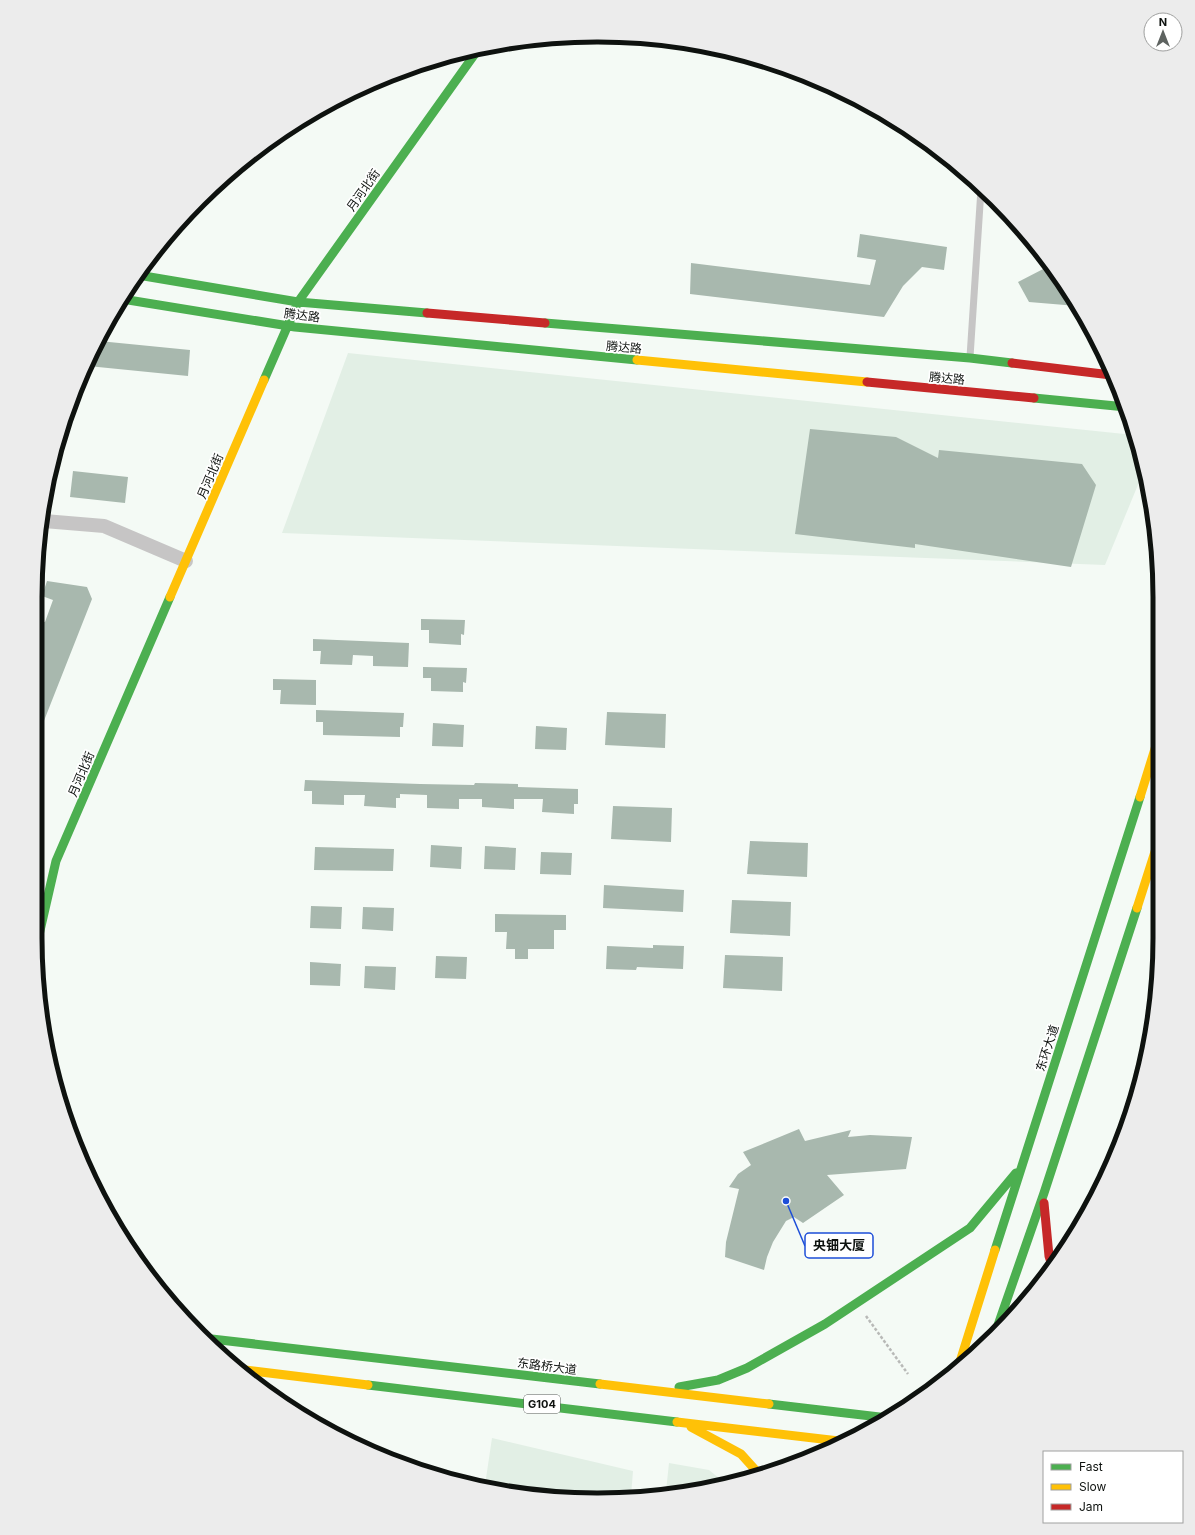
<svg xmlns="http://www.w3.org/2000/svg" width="1195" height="1535" viewBox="0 0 1195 1535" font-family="Inter,'Noto Sans SC',sans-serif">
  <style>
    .built { fill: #e2efe5 }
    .building { fill: #a8b8ae }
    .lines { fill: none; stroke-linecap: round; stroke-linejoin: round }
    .path { stroke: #b8b9b7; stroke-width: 2.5; stroke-dasharray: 3 2; stroke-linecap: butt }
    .lane { stroke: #c6c5c5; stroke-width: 7 }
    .street { stroke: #c6c5c5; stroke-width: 14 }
    .fast { stroke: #4caf50; stroke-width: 9 }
    .slow { stroke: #ffc107; stroke-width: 9 }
    .jam { stroke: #c62828; stroke-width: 9 }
    .labels { text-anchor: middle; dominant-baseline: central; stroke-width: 3.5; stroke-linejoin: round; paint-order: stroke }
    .shield { fill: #fff; stroke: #565957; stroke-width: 1 }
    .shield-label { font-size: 11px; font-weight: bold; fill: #0e120f }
    .street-label { font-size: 12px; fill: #0e120f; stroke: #fff }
    .rim { fill: none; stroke: #0e120f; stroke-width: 5 }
    .leader { fill: none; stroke: #1d4ed8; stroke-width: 1.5 }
    .callout-dot { fill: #1d4ed8; stroke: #fff; stroke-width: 1.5 }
    .callout { fill: #fff; stroke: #1d4ed8; stroke-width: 1.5 }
    .callout-label { font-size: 13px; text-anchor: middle; font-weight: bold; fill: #0e120f }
  </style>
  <rect width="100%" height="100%" fill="#f4faf5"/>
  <path class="built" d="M 348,353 L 1134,435 L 1142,475 L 1105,565 L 282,533 Z
    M 492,1438 L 633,1471 L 631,1496 L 598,1500 L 485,1485 Z
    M 669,1463 L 709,1470 L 725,1483 L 666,1491 Z"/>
  <path class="building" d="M 860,234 L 947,247 L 944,270 L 922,267 L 903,286 L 884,317 L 690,294 L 691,263 L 870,285 L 876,260 L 857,257 Z
    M 1049,266 L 1065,289 L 1077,306 L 1029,302 L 1018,282 Z
    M 99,341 L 190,350 L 188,376 L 88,366 Z
    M 810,429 L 896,437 L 938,458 L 939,450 L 1082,464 L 1096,485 L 1071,567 L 915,544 L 915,548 L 795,534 Z
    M 73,471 L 128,477 L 125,503 L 70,497 Z
    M 47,581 L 87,587 L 92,599 L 36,741 L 36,620 L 45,622 L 53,600 L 42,596 Z
    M 421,619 L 465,620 L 464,635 L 461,634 L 461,645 L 429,643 L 429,630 L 421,630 Z
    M 313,639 L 409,643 L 408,667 L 373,666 L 373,656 L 353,655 L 352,665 L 320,664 L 321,651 L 313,651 Z
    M 423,667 L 467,668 L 466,683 L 463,682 L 463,692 L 431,691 L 431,678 L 423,678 Z
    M 273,679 L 316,680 L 316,705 L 280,704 L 281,690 L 273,690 Z
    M 316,710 L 404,713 L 403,727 L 400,727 L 400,737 L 323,735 L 323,722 L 316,722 Z
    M 607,712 L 666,714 L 665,748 L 605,745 Z
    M 433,723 L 464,725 L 463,747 L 432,746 Z
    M 536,726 L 567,728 L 566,750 L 535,749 Z
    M 305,780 L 420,784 L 474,785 L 475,783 L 518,784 L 518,787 L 578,789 L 578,804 L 574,804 L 574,814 L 542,812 L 543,799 L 514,799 L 514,809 L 482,807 L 482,799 L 459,799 L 459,809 L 427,808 L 427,795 L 400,794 L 400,798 L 396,798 L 396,808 L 364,806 L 365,795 L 344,795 L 344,805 L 312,804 L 312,791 L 304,791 Z
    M 613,806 L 672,808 L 671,842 L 611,839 Z
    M 750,841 L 808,843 L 807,877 L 747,874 Z
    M 431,845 L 462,847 L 461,869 L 430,867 Z
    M 485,846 L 516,848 L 515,870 L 484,869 Z
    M 315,847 L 394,849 L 393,871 L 314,870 Z
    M 541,852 L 572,853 L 571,875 L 540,874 Z
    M 604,885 L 684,890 L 683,912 L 603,908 Z
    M 732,900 L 791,902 L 790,936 L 730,933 Z
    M 311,906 L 342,907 L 341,929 L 310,928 Z
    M 363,907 L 394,908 L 393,931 L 362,929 Z
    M 495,914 L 566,915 L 566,930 L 554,930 L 554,949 L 528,949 L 528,959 L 515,959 L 515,949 L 506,949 L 507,932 L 495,932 Z
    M 653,945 L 684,946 L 683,969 L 637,967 L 636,970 L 606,969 L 607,946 L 653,948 Z
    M 725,955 L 783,957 L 782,991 L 723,988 Z
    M 436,956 L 467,957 L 466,979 L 435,978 Z
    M 310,962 L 341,964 L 340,986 L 310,985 Z
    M 365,966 L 396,967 L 395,990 L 364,988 Z
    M 799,1129 L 805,1141 L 851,1130 L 848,1137 L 870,1135 L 912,1137 L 906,1169 L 827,1175 L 844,1195 L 803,1223 L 794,1217 L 786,1221 L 773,1242 L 767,1257 L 764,1270 L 725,1257 L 726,1242 L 739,1189 L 729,1187 L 738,1174 L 751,1165 L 743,1152 Z"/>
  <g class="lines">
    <path class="path" d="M 866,1316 L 908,1374"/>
    <path class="lane" d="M 970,357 L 981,189"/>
    <path class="street" d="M 44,521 L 104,526 L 186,561"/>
    <path class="fast" d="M 138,275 L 298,302 L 427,313
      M 122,299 L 295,327 L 637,360
      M 545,323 L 970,358 L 1012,363
      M 264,380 L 298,302 L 477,51
      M 1034,398 L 1126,407
      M 36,948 L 56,861 L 170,597
      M 995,1250 L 1140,797
      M 997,1328 L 1044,1193 L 1137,908
      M 203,1338 L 600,1384
      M 368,1385 L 677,1422
      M 679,1387 L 718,1380 L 747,1368 L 825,1324 L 970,1228 L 1016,1173
      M 769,1404 L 888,1418"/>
    <path class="slow" d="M 637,360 L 867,382
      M 170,597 L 264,380
      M 1140,797 L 1159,736
      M 1137,908 L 1160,836
      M 958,1368 L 995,1250
      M 245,1370 L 368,1385
      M 600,1384 L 769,1404
      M 677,1422 L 839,1441
      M 691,1427 L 741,1454 L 759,1474"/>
    <path class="jam" d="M 427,313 L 545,323
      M 1012,363 L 1111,375
      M 867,382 L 1034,398
      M 1044,1203 L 1049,1256 L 1052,1265"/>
  </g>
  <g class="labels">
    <rect class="shield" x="524" y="1395" width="36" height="18" rx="3"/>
    <g class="shield-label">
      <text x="542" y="1404">G104</text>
    </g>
    <g class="street-label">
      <text transform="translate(363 190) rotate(-55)">月河北街</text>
      <text transform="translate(302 315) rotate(7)">腾达路</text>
      <text transform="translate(624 347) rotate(5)">腾达路</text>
      <text transform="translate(947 378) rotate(5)">腾达路</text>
      <text transform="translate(210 476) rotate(-67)">月河北街</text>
      <text transform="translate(81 774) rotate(-67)">月河北街</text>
      <text transform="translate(1047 1048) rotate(-72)">东环大道</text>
      <text transform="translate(547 1366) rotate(7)">东路桥大道</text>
    </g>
  </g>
  <path d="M0 0H1195V1535H0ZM597 42H598A555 555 0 0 1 1153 597V938A555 555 0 0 1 598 1493H597A555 555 0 0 1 42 938V597A555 555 0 0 1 597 42Z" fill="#ececec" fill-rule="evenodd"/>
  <path class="rim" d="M597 42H598A555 555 0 0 1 1153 597V938A555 555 0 0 1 598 1493H597A555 555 0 0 1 42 938V597A555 555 0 0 1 597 42Z"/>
  <path class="leader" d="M786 1201L805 1246"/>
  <circle class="callout-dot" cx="786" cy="1201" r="4"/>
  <rect class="callout" x="805" y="1233" width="68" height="25" rx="4"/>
  <g class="callout-label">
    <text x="839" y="1250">央钿大厦</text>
  </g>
  <rect x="1043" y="1451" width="140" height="72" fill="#ffffff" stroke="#9fa09f"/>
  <rect x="1051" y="1464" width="20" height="6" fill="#4caf50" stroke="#9fa09f"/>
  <text x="1079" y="1471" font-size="12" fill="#0e120f">Fast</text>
  <rect x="1051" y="1484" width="20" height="6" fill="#ffc107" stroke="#9fa09f"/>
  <text x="1079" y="1491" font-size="12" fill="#0e120f">Slow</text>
  <rect x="1051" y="1504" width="20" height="6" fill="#c62828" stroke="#9fa09f"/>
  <text x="1079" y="1511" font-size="12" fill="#0e120f">Jam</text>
  <g transform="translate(1163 32)"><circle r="19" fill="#ffffff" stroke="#9fa09f"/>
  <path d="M0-3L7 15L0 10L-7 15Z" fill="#5e6360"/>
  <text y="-6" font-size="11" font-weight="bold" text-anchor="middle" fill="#0e120f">N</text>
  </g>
</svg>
